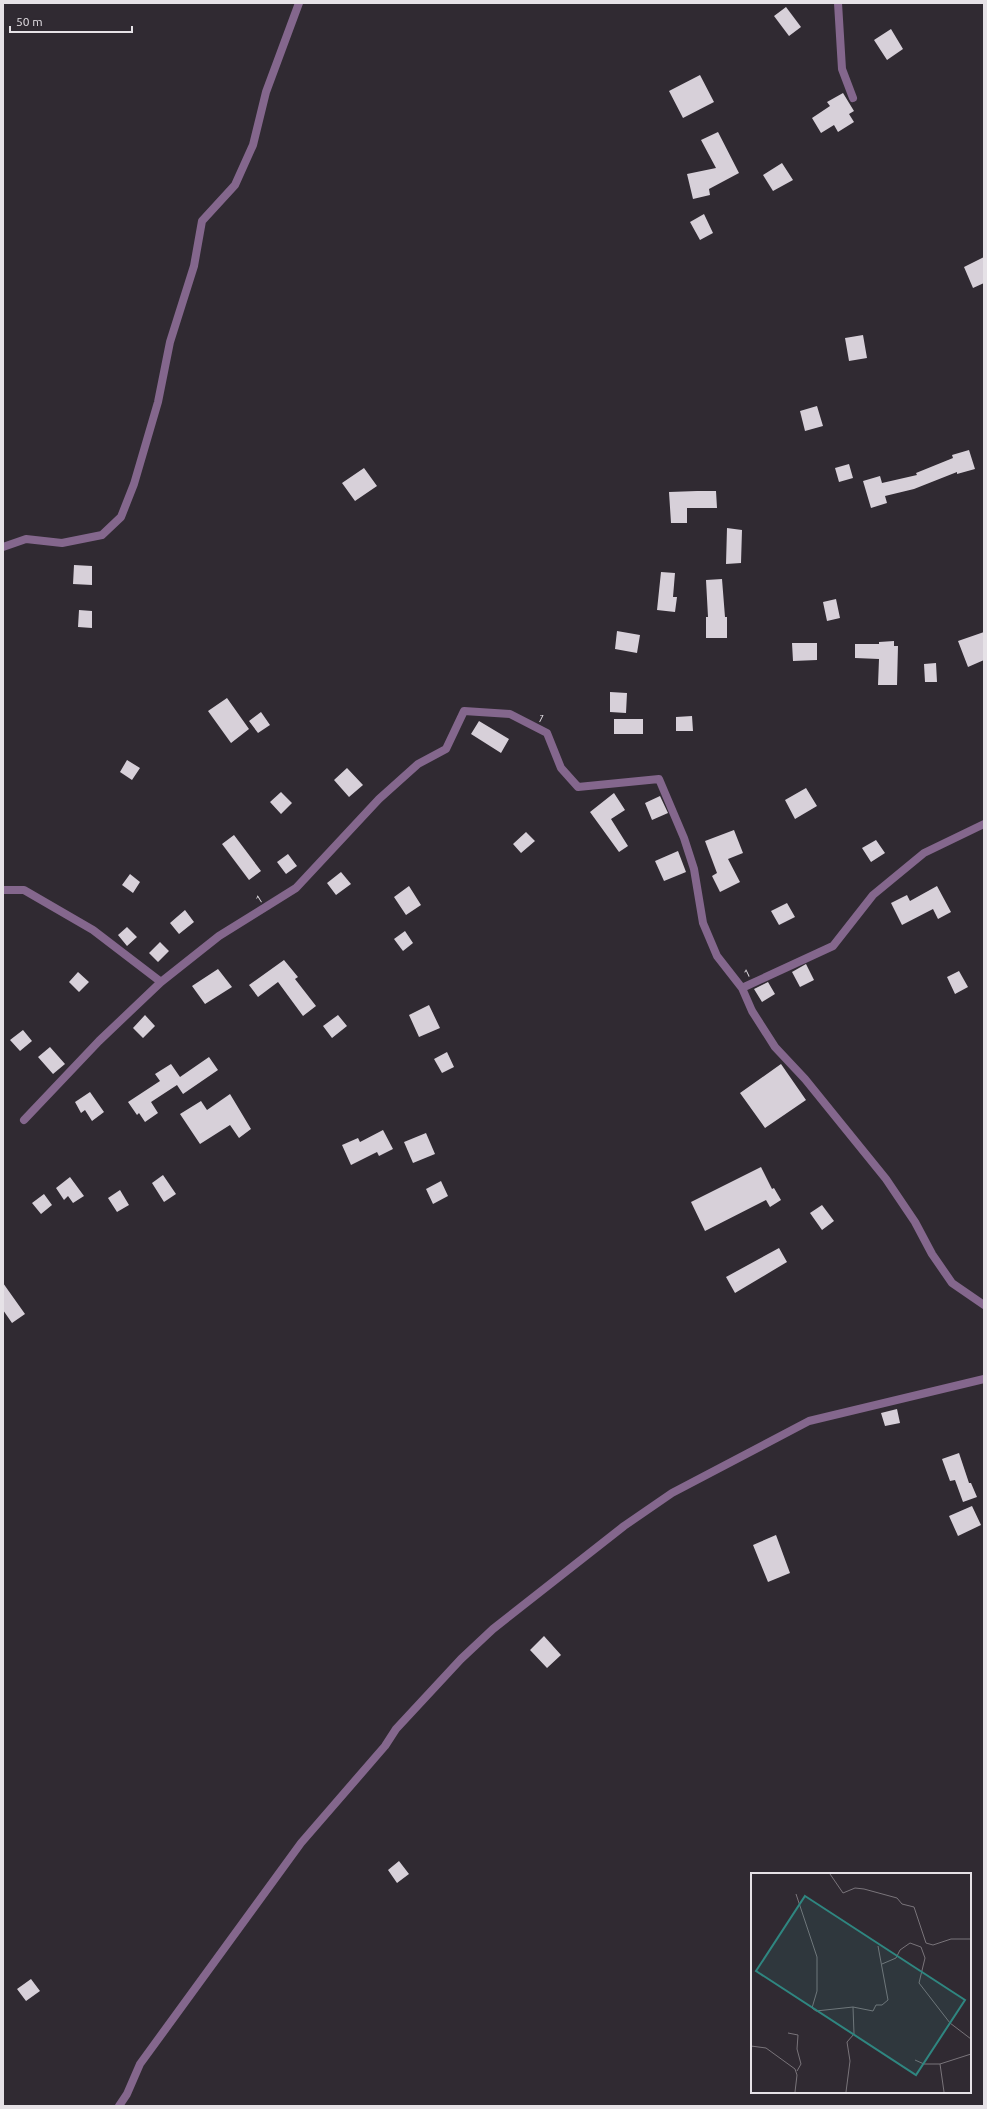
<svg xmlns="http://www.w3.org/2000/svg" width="987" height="2109" viewBox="0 0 987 2109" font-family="Ubuntu,sans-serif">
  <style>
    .building { fill: #d7d0d9 }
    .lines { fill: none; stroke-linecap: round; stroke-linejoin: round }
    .minor { stroke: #84678d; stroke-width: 8 }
    .labels { text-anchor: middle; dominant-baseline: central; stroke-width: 4; stroke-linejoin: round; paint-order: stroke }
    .street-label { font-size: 11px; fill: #e6e2e7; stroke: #302a32 }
    .inset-road { fill: none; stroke: #79747a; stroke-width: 1 }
    .view { fill: #2f8680; fill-opacity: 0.15; stroke: #2f8680; stroke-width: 2 }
    .inset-edge { fill: none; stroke: #e6e2e7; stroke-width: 2 }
  </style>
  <rect width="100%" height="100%" fill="#302a32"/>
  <path class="building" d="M 786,7 L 801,27 L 789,36 L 774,16 Z
    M 891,29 L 903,49 L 887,60 L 874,40 Z
    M 700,75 L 714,102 L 683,118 L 669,91 Z
    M 843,93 L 854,111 L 849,114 L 854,122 L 838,132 L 834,125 L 821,133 L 812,118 L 830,106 L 827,102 Z
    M 718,132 L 739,173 L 709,189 L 710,195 L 693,199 L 687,174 L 716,168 L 701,140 Z
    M 782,163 L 793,180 L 773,191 L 763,175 Z
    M 704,214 L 713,233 L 700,240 L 690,222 Z
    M 984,257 L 984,283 L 973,288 L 964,267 Z
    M 863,335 L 867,358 L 849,361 L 845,338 Z
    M 817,406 L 823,426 L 805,431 L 800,411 Z
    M 969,450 L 975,469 L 957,474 L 957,472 L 914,489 L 885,496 L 887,503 L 871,508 L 863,481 L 880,476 L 882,483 L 917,475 L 916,473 L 953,458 L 952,455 Z
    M 849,464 L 853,478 L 839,482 L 835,468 Z
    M 364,468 L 377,486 L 355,501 L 342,483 Z
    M 697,491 L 716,491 L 717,508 L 687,508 L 687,523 L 671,523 L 669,492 Z
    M 727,528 L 742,530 L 741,563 L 726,564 Z
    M 74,565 L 92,566 L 92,585 L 73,584 Z
    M 661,572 L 675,573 L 673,597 L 677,597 L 675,612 L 657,610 Z
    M 722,579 L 725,617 L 727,617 L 727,638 L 706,638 L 706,617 L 708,617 L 706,580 Z
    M 836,599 L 840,618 L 827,621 L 823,602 Z
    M 79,610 L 92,611 L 92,628 L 78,627 Z
    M 617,631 L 640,635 L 637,653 L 615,649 Z
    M 984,632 L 984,660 L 968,667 L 958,641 Z
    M 894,641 L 894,646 L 898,646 L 897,685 L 878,685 L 879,659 L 855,658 L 855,644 L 879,644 L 879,642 Z
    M 792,643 L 817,643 L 817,660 L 793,661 Z
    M 936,663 L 937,682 L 925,682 L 924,664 Z
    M 610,692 L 627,693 L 626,713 L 610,712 Z
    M 227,698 L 249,729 L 231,743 L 208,711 Z
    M 261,712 L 270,725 L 258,733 L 249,721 Z
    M 692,716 L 693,731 L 676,731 L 676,717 Z
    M 614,719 L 643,719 L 643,734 L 614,734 Z
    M 479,721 L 509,739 L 501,753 L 471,734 Z
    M 127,760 L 140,768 L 132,780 L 120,772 Z
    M 347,768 L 363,785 L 349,797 L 334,780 Z
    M 806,788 L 817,806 L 795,819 L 785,800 Z
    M 281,792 L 292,803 L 281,814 L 270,802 Z
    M 614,793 L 625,810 L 611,819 L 628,846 L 619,852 L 590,812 Z
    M 660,796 L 668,813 L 652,820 L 645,803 Z
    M 734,830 L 743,853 L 728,859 L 740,882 L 720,892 L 712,876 L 717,873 L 705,841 Z
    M 526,832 L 535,841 L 521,853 L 513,844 Z
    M 234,835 L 261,871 L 249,880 L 222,844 Z
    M 876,840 L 885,853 L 871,862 L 862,848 Z
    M 678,851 L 686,872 L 664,881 L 655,861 Z
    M 288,854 L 297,866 L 286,874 L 277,862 Z
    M 341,872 L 351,884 L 336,895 L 327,883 Z
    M 130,874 L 140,882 L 133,893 L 122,885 Z
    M 409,886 L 421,905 L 406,915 L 394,897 Z
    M 937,886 L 951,912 L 938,919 L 933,909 L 902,925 L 891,903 L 907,895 L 910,901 Z
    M 787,903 L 795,917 L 779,925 L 771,911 Z
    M 185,910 L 194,922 L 179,934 L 170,923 Z
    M 127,927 L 137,937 L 127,946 L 118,935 Z
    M 405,931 L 413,943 L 403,951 L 394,939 Z
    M 160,942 L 169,951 L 158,962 L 149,953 Z
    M 284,960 L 298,977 L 295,979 L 316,1006 L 303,1016 L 278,982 L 258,997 L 249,985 Z
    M 806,964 L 814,980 L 800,987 L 792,972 Z
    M 218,969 L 232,987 L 205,1004 L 192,986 Z
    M 959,971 L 968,987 L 955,994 L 947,977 Z
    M 78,972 L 89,982 L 79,992 L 69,982 Z
    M 768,982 L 775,994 L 762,1002 L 754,989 Z
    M 429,1005 L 440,1028 L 419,1037 L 409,1015 Z
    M 145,1015 L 155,1026 L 143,1038 L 133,1028 Z
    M 338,1015 L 347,1026 L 332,1038 L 323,1026 Z
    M 23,1030 L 32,1041 L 20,1051 L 10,1040 Z
    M 50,1047 L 65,1064 L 53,1074 L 38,1057 Z
    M 447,1052 L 454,1067 L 442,1073 L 434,1059 Z
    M 209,1057 L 218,1070 L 183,1094 L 177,1085 L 151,1102 L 158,1113 L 145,1122 L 139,1113 L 137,1115 L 128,1102 L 160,1081 L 155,1074 L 171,1064 L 180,1077 Z
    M 781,1064 L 806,1100 L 765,1128 L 740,1093 Z
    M 90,1092 L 104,1112 L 92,1121 L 85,1110 L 81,1113 L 75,1102 Z
    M 230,1094 L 251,1129 L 239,1138 L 230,1125 L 200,1144 L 180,1114 L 201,1101 L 207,1110 Z
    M 383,1130 L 393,1149 L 379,1156 L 377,1152 L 351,1165 L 342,1145 L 358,1138 L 360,1142 Z
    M 426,1133 L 435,1154 L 413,1163 L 404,1142 Z
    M 761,1167 L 772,1189 L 774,1188 L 781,1200 L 770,1207 L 766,1200 L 705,1231 L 691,1202 Z
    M 163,1175 L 176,1194 L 164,1202 L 152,1183 Z
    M 70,1177 L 84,1196 L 73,1203 L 68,1196 L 64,1200 L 56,1188 Z
    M 441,1181 L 448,1196 L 433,1204 L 426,1189 Z
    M 120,1190 L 129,1205 L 117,1212 L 108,1198 Z
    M 44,1194 L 52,1205 L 41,1214 L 32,1203 Z
    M 822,1205 L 834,1221 L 822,1230 L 810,1213 Z
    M 779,1248 L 787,1262 L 735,1293 L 726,1277 Z
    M 3,1283 L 25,1314 L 12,1323 L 3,1310 Z
    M 897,1409 L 900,1423 L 885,1426 L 881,1413 Z
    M 959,1453 L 969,1483 L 971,1483 L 977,1497 L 963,1502 L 955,1480 L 950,1481 L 942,1459 Z
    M 972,1506 L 981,1525 L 958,1536 L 949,1516 Z
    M 776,1535 L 790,1573 L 768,1582 L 753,1545 Z
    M 544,1636 L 561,1655 L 547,1668 L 530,1650 Z
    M 399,1861 L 409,1874 L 397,1883 L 388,1870 Z
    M 31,1979 L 40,1991 L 26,2001 L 17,1989 Z"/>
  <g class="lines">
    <path class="minor" d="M 838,3 L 842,69 L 853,98
      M 3,547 L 26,539 L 62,543 L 102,535 L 121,517 L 134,484 L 158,402 L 170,342 L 194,266 L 202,221 L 235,185 L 253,145 L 266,92 L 299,3
      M 3,890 L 24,890 L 93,930 L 161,982
      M 742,988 L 752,1011 L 775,1047 L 805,1079 L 886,1179 L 915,1222 L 932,1254 L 952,1283 L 984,1305
      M 24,1120 L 99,1041 L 161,982 L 219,936 L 296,888 L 379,799 L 418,764 L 446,749 L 464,711 L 510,714 L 547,733 L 561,768 L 578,787 L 659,779 L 684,838 L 694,869 L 703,923 L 717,956 L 742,988 L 833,946 L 873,895 L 924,853 L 984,824
      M 119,2106 L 127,2094 L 140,2064 L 301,1843 L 385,1746 L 396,1729 L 461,1659 L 493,1629 L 624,1526 L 672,1493 L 809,1421 L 984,1379"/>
  </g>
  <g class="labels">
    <g class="street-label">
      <text transform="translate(541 718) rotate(27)">1</text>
      <text transform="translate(259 899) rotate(-32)">1</text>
      <text transform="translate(747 973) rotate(-26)">1</text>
    </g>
  </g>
  <g transform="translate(751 1873)">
    <rect width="220" height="220" fill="#302a32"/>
    <path class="inset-road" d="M 79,1 L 92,20 L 104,15 L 113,16 L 146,25 L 151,31 L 163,34 L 175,70 L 182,72 L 200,66 L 220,66M 45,21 L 66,84 L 66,118 L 61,135 L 65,138 L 102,134M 170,74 L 174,85 L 168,110 L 199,150 L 220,166M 131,91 L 145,85 L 149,77 L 159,70 L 170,74M 37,160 L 47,162 L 46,176 L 50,191 L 46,198M 0,173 L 15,175 L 44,196 L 46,202 L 44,219M 164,187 L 173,191 L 189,191M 95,219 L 99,188 L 96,169 L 103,161 L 102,134 L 122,138 L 125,132 L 131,132 L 137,127 L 127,73M 193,219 L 189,191 L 220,181"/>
    <path class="view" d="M 54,23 L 214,127 L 165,202 L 5,98 Z"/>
    <rect width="220" height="220" class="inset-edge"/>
  </g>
  <rect width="987" height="2109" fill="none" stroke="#e6e2e7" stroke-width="8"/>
  <path d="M10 26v6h122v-6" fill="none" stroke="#e6e2e7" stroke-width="2"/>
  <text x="16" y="26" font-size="12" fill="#e6e2e7" stroke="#302a32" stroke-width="3" paint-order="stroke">50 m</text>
</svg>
